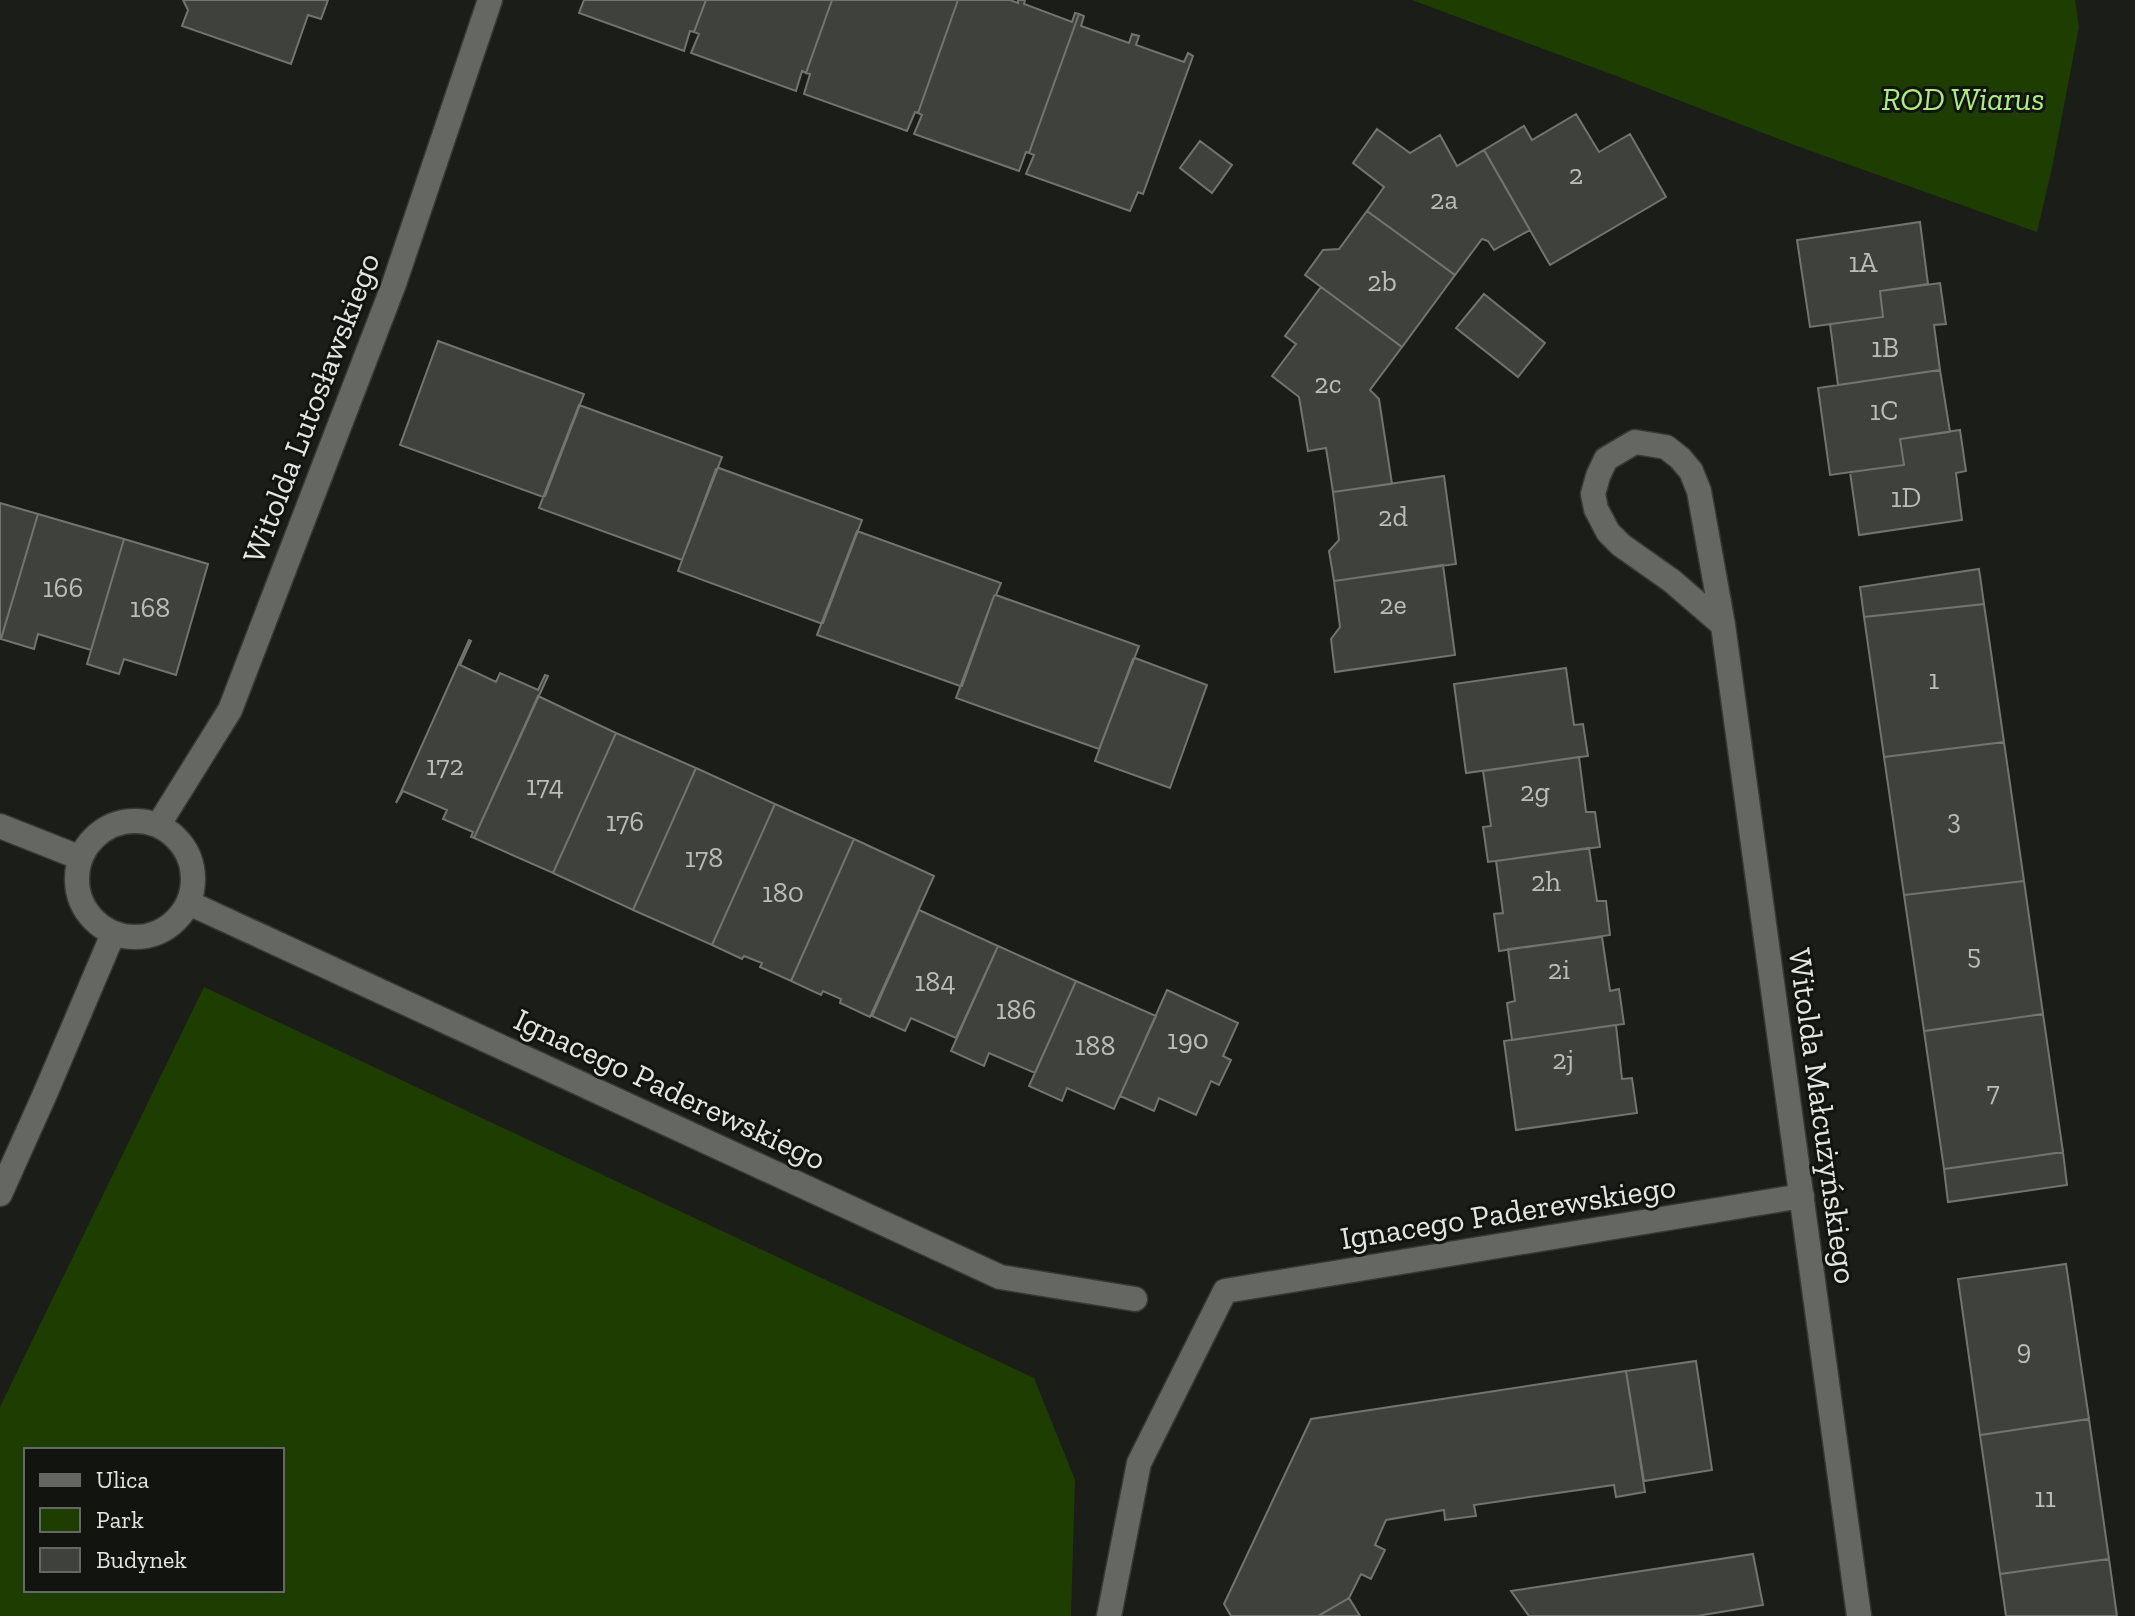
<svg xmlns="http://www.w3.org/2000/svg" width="2135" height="1616" viewBox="0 0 2135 1616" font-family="'Zilla Slab',serif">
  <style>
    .green { fill: #1e3d00; fill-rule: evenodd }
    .building { fill: #3f413d; stroke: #71746f; stroke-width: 2 }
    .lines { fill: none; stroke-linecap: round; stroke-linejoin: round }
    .minor-casing { stroke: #373936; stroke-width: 27 }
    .minor { stroke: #646762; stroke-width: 24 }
    .labels { text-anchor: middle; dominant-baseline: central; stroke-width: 6; stroke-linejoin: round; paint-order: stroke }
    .number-label { font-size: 28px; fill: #bbbdba }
    .park-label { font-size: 32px; font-style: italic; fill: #adee82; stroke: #121410 }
    .street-label { font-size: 32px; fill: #e4e6e3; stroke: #121410 }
  </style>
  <rect width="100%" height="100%" fill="#1b1d19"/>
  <path class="green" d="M 1412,0 L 2075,0 L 2079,27 L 2052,168 L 2037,232 L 1797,146 L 1611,74 Z
    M 204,987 L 1034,1378 L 1075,1480 L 1071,1616 L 0,1616 L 0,1407 ZM 282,1450 L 282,1590 L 26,1590 L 26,1450 Z"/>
  <path class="building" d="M 183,0 L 328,0 L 321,19 L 308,15 L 291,64 L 182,26 L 188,10 Z
    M 584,0 L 706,0 L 694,32 L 690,31 L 684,51 L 579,13 Z
    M 706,0 L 832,0 L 806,73 L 802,71 L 796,91 L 691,53 L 699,34 L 694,32 Z
    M 832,0 L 958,0 L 918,113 L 915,112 L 907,131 L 804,94 L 810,74 L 806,73 Z
    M 958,0 L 1010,0 L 1018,3 L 1018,0 L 1025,0 L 1024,4 L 1072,22 L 1075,13 L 1079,14 L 1029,153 L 1026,152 L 1019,171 L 914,134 L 922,115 L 918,113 Z
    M 1079,14 L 1084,16 L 1081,26 L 1129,43 L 1132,34 L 1139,36 L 1136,45 L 1184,62 L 1188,53 L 1193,56 L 1143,194 L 1138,192 L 1130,211 L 1026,174 L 1034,155 L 1029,153 Z
    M 1576,114 L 1599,152 L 1630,134 L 1666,197 L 1550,265 L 1484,150 L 1524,126 L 1532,140 Z
    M 1377,129 L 1410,153 L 1440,135 L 1457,166 L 1484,150 L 1530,230 L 1494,250 L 1488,241 L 1482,239 L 1455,275 L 1367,211 L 1384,187 L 1353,163 Z
    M 1200,141 L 1232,165 L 1212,193 L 1180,168 Z
    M 1367,211 L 1455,275 L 1402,347 L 1305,275 L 1323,250 L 1339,249 Z
    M 1920,222 L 1928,284 L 1880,291 L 1883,317 L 1810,327 L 1797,240 Z
    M 1940,283 L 1946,324 L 1934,325 L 1940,370 L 1838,385 L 1830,324 L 1883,317 L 1880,291 Z
    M 1321,287 L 1402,347 L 1370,390 L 1379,399 L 1392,484 L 1333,492 L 1326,448 L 1308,451 L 1299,397 L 1272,376 L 1296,344 L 1285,336 Z
    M 1484,294 L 1545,343 L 1518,377 L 1456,328 Z
    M 438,341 L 584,394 L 545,496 L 543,497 L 400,445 Z
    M 1940,370 L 1950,432 L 1900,439 L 1904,465 L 1830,475 L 1818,388 Z
    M 579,405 L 722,457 L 682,560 L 539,508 Z
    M 1960,430 L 1966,471 L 1956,473 L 1962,520 L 1859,535 L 1850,472 L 1904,465 L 1900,439 Z
    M 719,468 L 862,520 L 823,623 L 820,623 L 678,571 L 716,469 Z
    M 1444,476 L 1456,564 L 1334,581 L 1329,551 L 1339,540 L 1333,492 Z
    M 0,503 L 38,514 L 1,639 L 0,639 Z
    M 38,514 L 124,539 L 91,650 L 38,634 L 34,649 L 1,639 Z
    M 857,531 L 1001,583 L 996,595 L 994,596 L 962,686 L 960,686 L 817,635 Z
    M 124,539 L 208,564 L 176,675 L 124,659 L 119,674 L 87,664 Z
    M 1443,565 L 1455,655 L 1335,672 L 1331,639 L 1340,627 L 1334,581 Z
    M 1979,569 L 1984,604 L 1864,617 L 1860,587 Z
    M 996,595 L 1139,646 L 1099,749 L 956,698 L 994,596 Z
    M 1984,604 L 2004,742 L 1884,757 L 1864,617 Z
    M 469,640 L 471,641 L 460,665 L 496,682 L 500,673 L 538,690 L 545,675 L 548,676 L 474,838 L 471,837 L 473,832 L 443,819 L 447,810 L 403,791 L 396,803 Z
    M 1135,658 L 1207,685 L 1170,788 L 1095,761 L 1133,659 Z
    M 1566,668 L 1574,725 L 1583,724 L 1588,756 L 1466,773 L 1454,684 Z
    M 538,696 L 616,733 L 553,873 L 474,838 Z
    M 616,733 L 696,768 L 633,910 L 553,873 Z
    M 2004,742 L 2024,881 L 1904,895 L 1884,757 Z
    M 1579,757 L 1586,812 L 1595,812 L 1600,847 L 1488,862 L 1483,827 L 1491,826 L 1483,771 Z
    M 696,768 L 775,804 L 712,945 L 633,910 Z
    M 775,804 L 854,839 L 791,981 L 760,967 L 762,963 L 744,956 L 742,959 L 712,945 Z
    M 854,839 L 934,876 L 870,1017 L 840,1003 L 841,999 L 823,991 L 821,995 L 791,981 Z
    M 1589,848 L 1597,901 L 1606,901 L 1610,935 L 1499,951 L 1494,914 L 1503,913 L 1496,861 Z
    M 2024,881 L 2043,1014 L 1924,1031 L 1904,895 Z
    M 919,910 L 998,946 L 956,1038 L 911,1018 L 905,1031 L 872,1016 Z
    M 1602,937 L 1610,991 L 1619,989 L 1624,1024 L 1512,1040 L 1507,1003 L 1515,1001 L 1508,949 Z
    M 998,946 L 1076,981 L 1035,1073 L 989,1053 L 984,1066 L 951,1051 Z
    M 1076,981 L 1156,1016 L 1114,1109 L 1067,1088 L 1062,1101 L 1029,1086 Z
    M 1167,990 L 1238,1023 L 1223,1056 L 1231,1060 L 1219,1085 L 1211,1081 L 1196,1115 L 1159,1098 L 1154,1111 L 1120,1096 Z
    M 2043,1014 L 2063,1152 L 1944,1169 L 1924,1031 Z
    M 1616,1025 L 1622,1079 L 1632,1078 L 1637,1113 L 1516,1130 L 1504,1041 Z
    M 2063,1152 L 2067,1185 L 1948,1202 L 1944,1169 Z
    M 2066,1264 L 2089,1419 L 1980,1435 L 1958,1279 Z
    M 1696,1361 L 1712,1470 L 1644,1481 L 1626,1371 Z
    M 1626,1371 L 1645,1492 L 1616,1497 L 1614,1485 L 1474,1505 L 1476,1516 L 1445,1520 L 1444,1510 L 1386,1520 L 1375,1545 L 1385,1550 L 1371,1579 L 1361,1574 L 1349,1598 L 1318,1616 L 1231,1616 L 1224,1604 L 1311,1419 Z
    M 2089,1419 L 2109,1559 L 2000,1574 L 1980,1435 Z
    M 1753,1554 L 1763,1605 L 1697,1616 L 1529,1616 L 1511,1591 Z
    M 2109,1559 L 2117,1616 L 2006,1616 L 2000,1574 Z
    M 1349,1598 L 1360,1616 L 1318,1616 Z"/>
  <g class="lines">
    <defs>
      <path id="minor" d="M 1723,625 L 1672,581 L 1621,545 L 1608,532 L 1596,509 L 1593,494 L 1598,476 L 1606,459 L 1635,442 L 1666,447 L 1680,458 L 1691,471 L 1699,491 L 1723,625 L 1859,1616
        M77 879a58 58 0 1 1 116 0a58 58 0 1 1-116 0Z
        M 159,824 L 230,710 L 394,284 L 490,0
        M 0,826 L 81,858
        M 189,903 L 1000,1277 L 1135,1299
        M 0,1194 L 45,1094 L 113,934
        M 1109,1616 L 1139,1463 L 1225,1291 L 1802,1196"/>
    </defs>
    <use href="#minor" class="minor-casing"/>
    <use href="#minor" class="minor"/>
  </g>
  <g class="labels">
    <g class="number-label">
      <text x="1576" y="174">2</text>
      <text x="1444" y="199">2a</text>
      <text x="1863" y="262">1A</text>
      <text x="1382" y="281">2b</text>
      <text x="1885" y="347">1B</text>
      <text x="1328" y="383">2c</text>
      <text x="1884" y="410">1C</text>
      <text x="1906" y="497">1D</text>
      <text x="1393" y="516">2d</text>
      <text x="63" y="587">166</text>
      <text x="1393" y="604">2e</text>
      <text x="150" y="607">168</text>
      <text x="1934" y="679">1</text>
      <text x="445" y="765">172</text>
      <text x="545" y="785">174</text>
      <text x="1535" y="791">2g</text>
      <text x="1954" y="819">3</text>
      <text x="625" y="821">176</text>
      <text x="704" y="857">178</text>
      <text x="1546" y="881">2h</text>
      <text x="783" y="892">180</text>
      <text x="1974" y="954">5</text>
      <text x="1559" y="969">2i</text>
      <text x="935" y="981">184</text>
      <text x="1016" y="1009">186</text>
      <text x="1188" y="1039">190</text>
      <text x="1095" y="1045">188</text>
      <text x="1563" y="1059">2j</text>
      <text x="1993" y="1091">7</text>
      <text x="2024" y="1349">9</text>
      <text x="2045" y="1497">11</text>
    </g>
    <g class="park-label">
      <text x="1963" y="99">ROD Wiarus</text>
    </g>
    <g class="street-label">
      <text transform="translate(311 408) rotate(-69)">Witolda Lutosławskiego</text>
      <text transform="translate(670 1089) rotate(25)">Ignacego Paderewskiego</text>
      <text transform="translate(1823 1116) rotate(82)">Witolda Małcużyńskiego</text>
      <text transform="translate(1508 1212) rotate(-9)">Ignacego Paderewskiego</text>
    </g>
  </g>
  <rect x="24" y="1448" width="260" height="144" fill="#121410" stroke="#666864" stroke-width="2"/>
  <rect x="40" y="1474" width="40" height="12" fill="#646762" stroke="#666864" stroke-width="2"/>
  <text x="96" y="1488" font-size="24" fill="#e4e6e3">Ulica</text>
  <rect x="40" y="1508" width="40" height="24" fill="#1e3d00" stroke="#666864" stroke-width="2"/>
  <text x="96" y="1528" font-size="24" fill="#e4e6e3">Park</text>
  <rect x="40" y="1548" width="40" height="24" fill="#3f413d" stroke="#666864" stroke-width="2"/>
  <text x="96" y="1568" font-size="24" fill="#e4e6e3">Budynek</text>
</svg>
